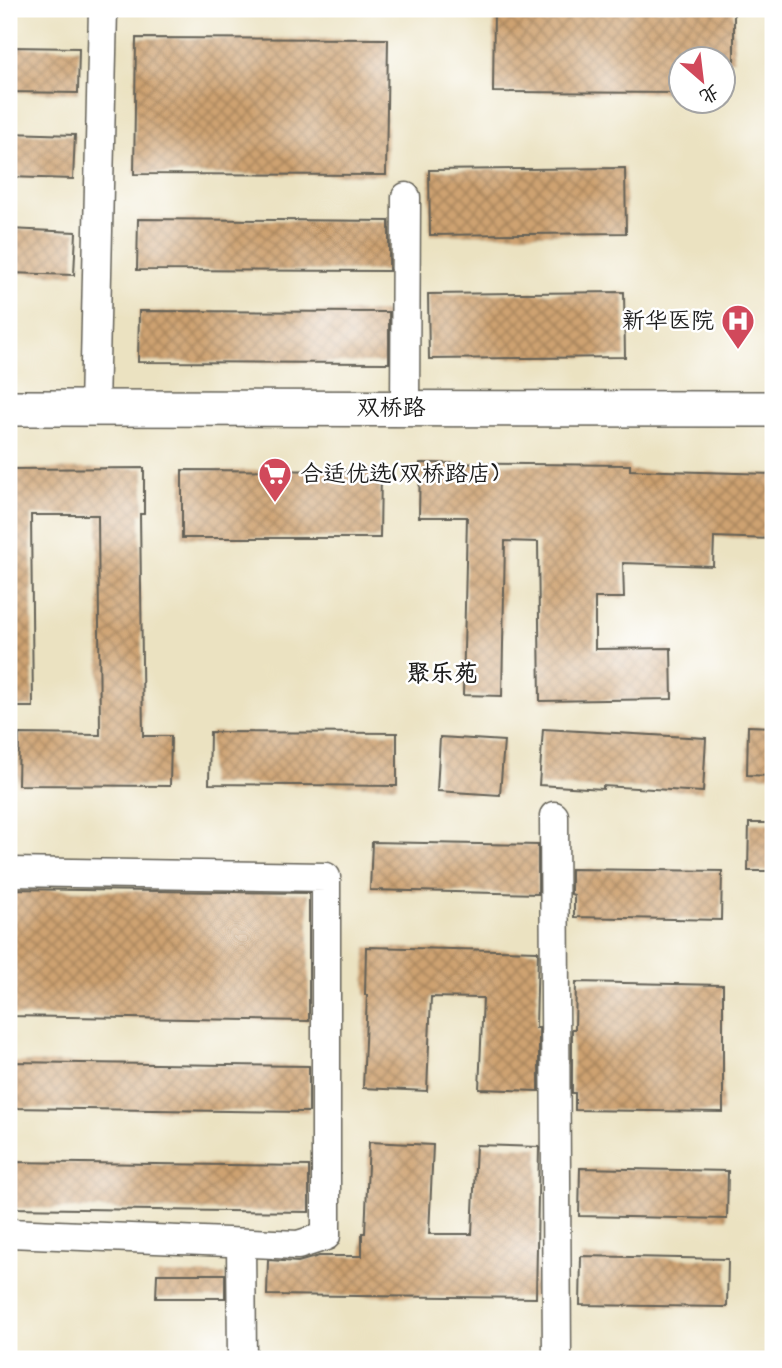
<svg xmlns="http://www.w3.org/2000/svg" width="782" height="1368" viewBox="0 0 782 1368" font-family="'Architects Daughter','LXGW WenKai TC',sans-serif">
  <style>
    .building { fill: url(#building-cross-hatch) }
    .lines { fill: none; stroke-linecap: round; stroke-linejoin: round }
    .minor-casing { stroke: #646156; stroke-width: 31 }
    .major-casing { stroke: #646156; stroke-width: 38 }
    .minor { stroke: #fff; stroke-width: 28 }
    .major { stroke: #fff; stroke-width: 35 }
    .labels { text-anchor: middle; dominant-baseline: central; stroke-width: 5; stroke-linejoin: round; paint-order: stroke }
    .poi-label { font-size: 23px; fill: #1c1c1c; stroke: #fff; text-anchor: end }
    .street-label { font-size: 23px; fill: #1c1c1c; stroke: #fff }
    .neighbourhood-label { font-size: 24px; font-weight: bold; fill: #1c1c1c; stroke: #fff }
  </style>
  <defs>
    <pattern id="building-cross-hatch" width="8" height="8" patternUnits="userSpaceOnUse" patternTransform="scale(1.75)"><rect width="8" height="8" fill="#cea271"/><path d="M0 0l8 8M0 8l8-8" fill="none" stroke="#a6835c"/></pattern>
  </defs>
  <rect width="100%" height="100%" fill="#fff"/>
  <filter id="ink" filterUnits="userSpaceOnUse"><feTurbulence type="fractalNoise" baseFrequency=".0143" numOctaves="2"/><feDisplacementMap in="SourceGraphic" scale="14" xChannelSelector="R" yChannelSelector="G"/><feConvolveMatrix kernelMatrix="1 2 1 2 8 2 1 2 1" color-interpolation-filters="sRGB"/></filter>
  <filter id="wash" filterUnits="userSpaceOnUse"><feTurbulence type="fractalNoise" baseFrequency=".00686" numOctaves="4" result="noise"/><feDisplacementMap in="SourceGraphic" scale="28" xChannelSelector="R" yChannelSelector="G"/><feGaussianBlur stdDeviation="1.57" result="paint"/><feColorMatrix in="noise" values="0 0 0 0 0 0 0 0 0 0 0 0 0 0 0 0 0 1.4 0 .05"/><feComposite in="paint" operator="in"/></filter>
  <g filter="url(#wash)">
    <rect width="100%" height="100%" fill="#ebe2c1"/>
    <g id="blocks">
      <path class="building" d="M 494,9 L 734,9 L 734,60 L 681,60 L 681,93 L 493,92 Z
        M 136,38 L 388,39 L 386,175 L 134,174 Z
        M 9,47 L 79,48 L 78,93 L 9,92 Z
        M 9,133 L 75,135 L 73,179 L 9,177 Z
        M 625,168 L 626,233 L 430,235 L 429,170 Z
        M 138,219 L 389,221 L 389,271 L 137,270 Z
        M 9,229 L 76,232 L 74,275 L 9,273 Z
        M 624,292 L 625,357 L 429,359 L 428,294 Z
        M 139,311 L 389,312 L 389,363 L 138,362 Z
        M 420,463 L 630,465 L 630,470 L 773,474 L 773,539 L 714,537 L 713,566 L 623,563 L 624,598 L 595,598 L 595,649 L 671,648 L 672,699 L 540,701 L 538,542 L 505,541 L 502,696 L 463,695 L 467,517 L 419,517 Z
        M 144,468 L 144,514 L 140,514 L 143,736 L 171,736 L 170,786 L 18,785 L 19,734 L 100,735 L 98,515 L 31,515 L 33,707 L 9,707 L 9,469 Z
        M 182,470 L 381,471 L 380,538 L 182,538 Z
        M 748,726 L 773,727 L 773,776 L 747,775 Z
        M 543,729 L 706,738 L 703,792 L 603,786 L 603,789 L 539,785 Z
        M 210,732 L 397,733 L 397,786 L 209,784 Z
        M 440,737 L 504,741 L 500,795 L 437,791 Z
        M 749,823 L 773,823 L 773,871 L 748,871 Z
        M 372,842 L 538,845 L 538,894 L 370,890 Z
        M 571,869 L 722,871 L 721,920 L 574,917 L 574,895 L 571,894 Z
        M 9,889 L 309,893 L 309,1021 L 9,1016 Z
        M 366,947 L 538,951 L 536,1028 L 539,1028 L 539,1091 L 479,1089 L 483,998 L 431,997 L 427,1091 L 363,1088 L 367,995 L 365,995 Z
        M 576,982 L 723,985 L 723,1112 L 575,1110 L 575,1093 L 572,1093 L 572,1029 L 575,1029 Z
        M 9,1062 L 309,1066 L 309,1112 L 9,1108 Z
        M 369,1142 L 433,1145 L 429,1234 L 472,1234 L 476,1145 L 539,1147 L 536,1298 L 267,1295 L 268,1260 L 298,1262 L 319,1256 L 362,1256 L 362,1233 L 365,1233 Z
        M 9,1162 L 309,1166 L 309,1212 L 9,1208 Z
        M 580,1168 L 728,1171 L 727,1219 L 579,1216 Z
        M 581,1256 L 728,1259 L 727,1307 L 580,1305 Z
        M 157,1274 L 225,1274 L 225,1298 L 156,1298 Z"/>
    </g>
  </g>
  <g filter="url(#ink)">
    <use href="#blocks" fill-opacity="0" stroke="#646156" stroke-width="2"/>
    <g class="lines">
      <defs>
        <path id="minor" d="M 94,408 L 103,9
          M 405,408 L 406,197
          M 554,816 L 557,1359
          M 9,872 L 326,877 L 326,1236 L 298,1245 L 9,1233
          M 241,1243 L 242,1359"/>
        <path id="major" d="M 9,408 L 773,409"/>
      </defs>
      <use href="#minor" class="minor-casing"/>
      <use href="#major" class="major-casing"/>
      <use href="#minor" class="minor"/>
      <use href="#major" class="major"/>
    </g>
  </g>
  <defs>
    <symbol id="hospital-pin" viewBox="-11 -11 22 30"><path d="M0 17L-7.5 6A9.5 9.5 0 1 1 7.5 6Z" fill="#d1495b" stroke="#fff"/><path d="M-5-5h3v3.5h4V-5h3V5h-3V1.5h-4V5h-3Z" fill="#fff"/></symbol>
    <symbol id="supermarket-pin" viewBox="-11 -11 22 30"><path d="M0 17L-7.5 6A9.5 9.5 0 1 1 7.5 6Z" fill="#d1495b" stroke="#fff"/><path d="M-6-5.5h2.5l.6 2H6L4.5 2H-2.5L-4.4-4H-6ZM-1.5 3.2a1.3 1.3 0 1 0 .1 0ZM3 3.2a1.3 1.3 0 1 0 .1 0Z" fill="#fff"/></symbol>
  </defs>
  <g fill-rule="evenodd">
    <use href="#hospital-pin" x="719" y="302" width="38" height="52"/>
    <use href="#supermarket-pin" x="256" y="455" width="38" height="52"/>
  </g>
  <g class="labels">
    <g class="poi-label">
      <text x="714" y="321">新华医院</text>
      <text x="300" y="474" text-anchor="start">合适优选(双桥路店)</text>
    </g>
    <g class="street-label">
      <text x="391" y="408">双桥路</text>
    </g>
    <g class="neighbourhood-label">
      <text x="442" y="674">聚乐苑</text>
    </g>
  </g>
  <rect width="782" height="1368" fill="none" stroke="#fff" stroke-width="35"/>
  <g transform="translate(702 80) rotate(152)"><circle r="33" fill="#ffffff" stroke="#a4a4a4" stroke-width="2"/>
  <path d="M0-5L12 26L0 18L-12 26Z" fill="#d1495b"/>
  <text y="-10" font-size="19" font-weight="bold" text-anchor="middle" fill="#1c1c1c">北</text>
  </g>
</svg>
